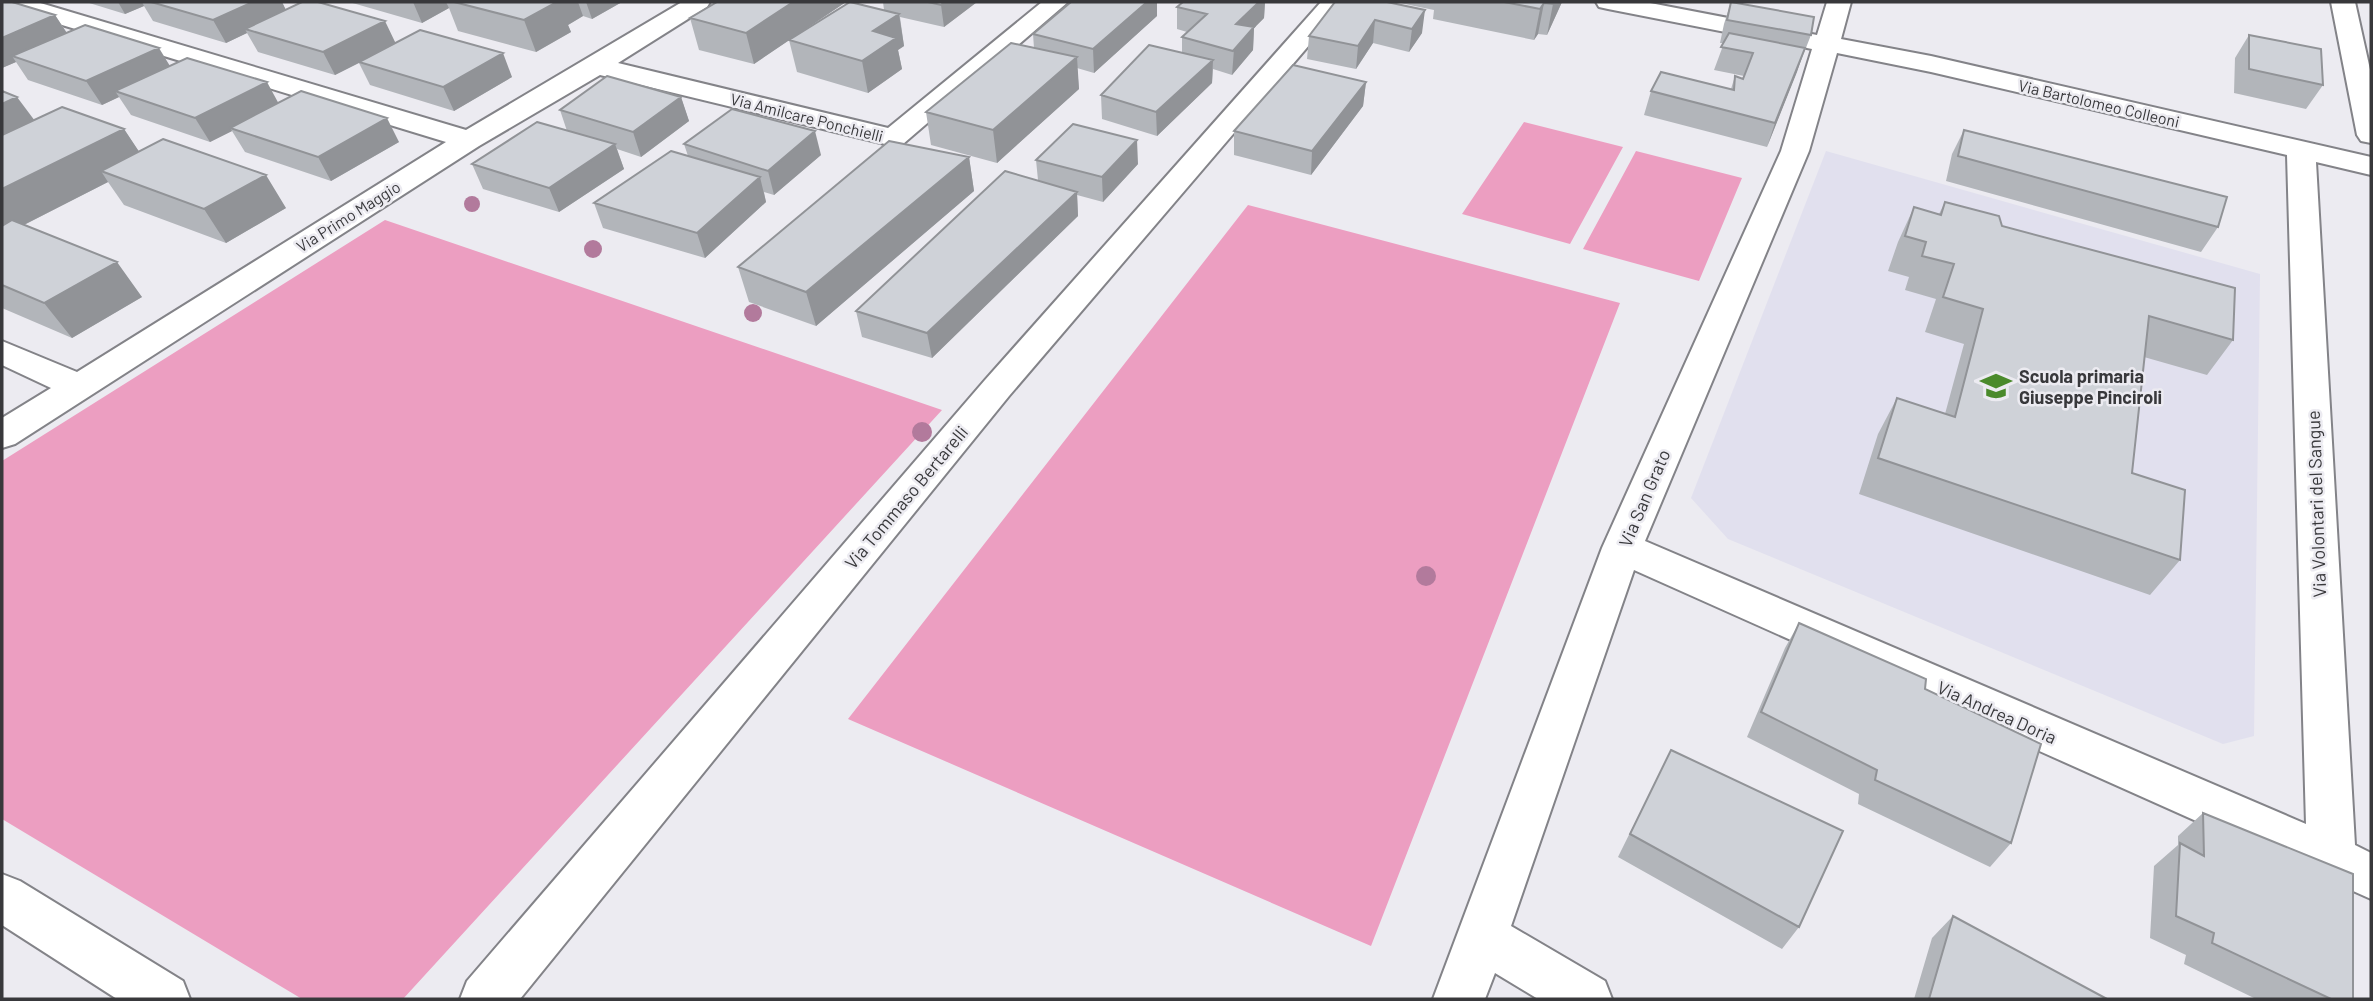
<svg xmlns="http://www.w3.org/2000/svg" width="2373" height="1001" viewBox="0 0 2373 1001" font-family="Barlow,sans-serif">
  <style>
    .built { fill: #e1e0ee }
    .green { fill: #ec9ec1 }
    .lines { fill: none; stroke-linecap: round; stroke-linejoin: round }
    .minor-casing { stroke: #838388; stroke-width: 4 }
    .minor { fill: #fff; fill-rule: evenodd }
    .tree { fill: #b27a9c }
    .wall { fill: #b2b5ba }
    .shaded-wall { fill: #919397 }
    .building { fill: #cfd2d8; stroke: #919397; stroke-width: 2 }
    .labels { text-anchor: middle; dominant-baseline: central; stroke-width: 5; stroke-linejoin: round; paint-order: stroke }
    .far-street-label { font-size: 16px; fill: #38383b; stroke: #ecebf1 }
    .poi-label { font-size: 18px; font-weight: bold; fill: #38383b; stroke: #ecebf1; text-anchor: start }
    .street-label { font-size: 18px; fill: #38383b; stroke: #ecebf1 }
  </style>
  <rect width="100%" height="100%" fill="#ecebf1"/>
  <path class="built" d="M 1826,151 L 2260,274 L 2254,736 L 2223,744 L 1728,539 L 1691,498 Z"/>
  <path class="green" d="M 1524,122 L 1623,147 L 1570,244 L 1462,214 Z
    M 1636,151 L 1742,178 L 1699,281 L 1583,249 Z
    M 1248,205 L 1620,303 L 1371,946 L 848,719 Z
    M 385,220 L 942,410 L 403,999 L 302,999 L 2,819 L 2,461 Z"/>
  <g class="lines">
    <defs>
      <path id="minor" d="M 2,2 L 37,2 L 466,130 L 682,2 L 710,2 L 707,7 L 618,63 L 888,128 L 1042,2 L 1068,2 L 903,144 L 893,146 L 600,75 L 479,146 L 15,444 L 2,448 L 2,418 L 51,388 L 2,365 L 2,341 L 77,372 L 446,142 L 3,7 Z
        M 1321,2 L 1346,2 L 1009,396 L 520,999 L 460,999 L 467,981 L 985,380 Z
        M 1596,2 L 1645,2 L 1817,35 L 1827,2 L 1851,2 L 1841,39 L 1931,56 L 2371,157 L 2371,175 L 2316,162 L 2355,845 L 2371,853 L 2371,899 L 1634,570 L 1511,926 L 1605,981 L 1612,999 L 1538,999 L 1495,973 L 1485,999 L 1433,999 L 1602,548 L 1781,151 L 1812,49 L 1608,9 L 1599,7 ZM 1837,53 L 1931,72 L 2287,155 L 2306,824 L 1645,541 L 1809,151 Z
        M 2331,2 L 2355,2 L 2371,74 L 2371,143 L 2361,141 L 2357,135 Z
        M 2,874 L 20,881 L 183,981 L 190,999 L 117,999 L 2,925 Z"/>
    </defs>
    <use href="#minor" class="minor-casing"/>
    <use href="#minor" class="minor"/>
  </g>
  <g class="tree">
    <circle cx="472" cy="204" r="8"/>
    <circle cx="593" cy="249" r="9"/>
    <circle cx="753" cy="313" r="9"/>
    <circle cx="922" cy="432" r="10"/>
    <circle cx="1426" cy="576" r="10"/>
  </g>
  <path class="wall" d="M 2,2 L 55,15 L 67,33 L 170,66 L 278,103 L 399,142 L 331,181 L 245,152 L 232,131 L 210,142 L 131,115 L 119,97 L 102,105 L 28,80 L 16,62 L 2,68 Z
    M 86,2 L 282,2 L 285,9 L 512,77 L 454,111 L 370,85 L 359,63 L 335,75 L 258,52 L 247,33 L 226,43 L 153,21 L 144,6 L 125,14 Z
    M 349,2 L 622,2 L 592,19 L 583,16 L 568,25 L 571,32 L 536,52 L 458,31 L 449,8 L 422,23 Z
    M 717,2 L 846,2 L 798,34 L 884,10 L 883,2 L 977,2 L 944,27 L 900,17 L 904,46 L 898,50 L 902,69 L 868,93 L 797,72 L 789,40 L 754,64 L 699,50 L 690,18 Z
    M 1183,2 L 1265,2 L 1264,18 L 1254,28 L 1253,50 L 1232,75 L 1213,69 L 1212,83 L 1157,136 L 1102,119 L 1101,95 L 1182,52 L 1182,37 L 1187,32 L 1177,29 L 1177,7 Z
    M 1335,2 L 1393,2 L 1393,3 L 1422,33 L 1409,52 L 1373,43 L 1356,69 L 1307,59 L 1309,36 Z
    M 1395,2 L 1562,2 L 1547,35 L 1538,34 L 1534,40 L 1433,19 L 1434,10 Z
    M 1731,2 L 1811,35 L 1767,147 L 1644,115 L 1651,91 L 1731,89 L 1735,76 L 1743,79 L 1744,76 L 1714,70 L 1724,43 L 1720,43 L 1724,24 Z
    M 1157,16 L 1094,73 L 1077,68 L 1079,89 L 997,163 L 931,145 L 926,112 L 1034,48 L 1033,34 Z
    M 2249,35 L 2323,85 L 2306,109 L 2234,93 L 2235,58 Z
    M 1366,82 L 1363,106 L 1311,175 L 1234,155 L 1234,131 Z
    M 2,91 L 34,120 L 124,129 L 139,152 L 286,208 L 226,243 L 124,205 L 108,182 L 24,225 L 142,297 L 72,338 L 2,308 Z
    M 681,97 L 689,121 L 641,157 L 617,149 L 624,169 L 559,212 L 483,189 L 472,164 L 567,131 L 560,110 Z
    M 1964,130 L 2218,227 L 2201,252 L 1946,181 L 1952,154 Z
    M 684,144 L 821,155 L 774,195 L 764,192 L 766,202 L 705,258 L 603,228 L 594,203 L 688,156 Z
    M 969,157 L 974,191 L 816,326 L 749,302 L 738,267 Z
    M 1036,160 L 1138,164 L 1103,202 L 1077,195 L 1078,216 L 932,358 L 862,337 L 856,311 L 1038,180 Z
    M 1945,202 L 2002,226 L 2233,340 L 2207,375 L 2144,357 L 2132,473 L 2180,560 L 2150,595 L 1859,494 L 1878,434 L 1897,398 L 1945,414 L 1964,344 L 1925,332 L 1936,299 L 1905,290 L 1909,277 L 1888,271 L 1898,242 L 1914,207 L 1939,214 Z
    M 1799,623 L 1925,689 L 2011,843 L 1990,867 L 1858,804 L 1859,794 L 1747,737 L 1785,648 Z
    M 1671,750 L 1799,927 L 1782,949 L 1618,857 Z
    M 2203,813 L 2353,999 L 2256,999 L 2184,964 L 2186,955 L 2150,938 L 2154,866 L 2178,845 L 2178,836 Z
    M 1953,916 L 2107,999 L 1914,999 L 1932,938 Z"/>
  <path class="shaded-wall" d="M 118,2 L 142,2 L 144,6 L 125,14 Z
    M 253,2 L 282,2 L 288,14 L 245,29 L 247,33 L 226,43 L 213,20 Z
    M 413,2 L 446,2 L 449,8 L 422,23 Z
    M 550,2 L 578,2 L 583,16 L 568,25 L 571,32 L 536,52 L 524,20 Z
    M 586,2 L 622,2 L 592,19 Z
    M 793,2 L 846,2 L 754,64 L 746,33 Z
    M 944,2 L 977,2 L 944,27 L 941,5 Z
    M 1147,2 L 1157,2 L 1157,16 L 1094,73 L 1093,49 Z
    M 1259,2 L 1265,2 L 1264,18 L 1254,28 L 1253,50 L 1232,75 L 1236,24 Z
    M 1554,2 L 1562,2 L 1547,35 L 1553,4 Z
    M 1544,3 L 1538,34 L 1534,40 L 1540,9 Z
    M 1425,10 L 1422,33 L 1409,52 L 1412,29 Z
    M 899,14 L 904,46 L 898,50 L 902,69 L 868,93 L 862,61 L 873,31 Z
    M 55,15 L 70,38 L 12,56 L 16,62 L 2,68 L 2,38 Z
    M 1375,20 L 1373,43 L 1356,69 L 1358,46 Z
    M 385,21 L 396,44 L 335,75 L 323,52 Z
    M 159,48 L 173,71 L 115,91 L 119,97 L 102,105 L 86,81 Z
    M 1805,48 L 1797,72 L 1767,147 L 1775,123 Z
    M 503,53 L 512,77 L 454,111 L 443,87 Z
    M 1077,57 L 1079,89 L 997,163 L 993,130 Z
    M 1213,60 L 1212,83 L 1157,136 L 1156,112 Z
    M 267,82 L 280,106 L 230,128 L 232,131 L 210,142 L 195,118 Z
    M 1366,82 L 1363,106 L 1311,175 L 1312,151 Z
    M 17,97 L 41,129 L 2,148 L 2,104 Z
    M 681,97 L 689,121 L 641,157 L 633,132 Z
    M 387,118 L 399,142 L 331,181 L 318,157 Z
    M 124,129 L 146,162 L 101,171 L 108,182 L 2,236 L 2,189 Z
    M 815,131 L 821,155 L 774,195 L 768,171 Z
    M 1137,140 L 1138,164 L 1103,202 L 1102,177 Z
    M 615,144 L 624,169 L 559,212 L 549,188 Z
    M 969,157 L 974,191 L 816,326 L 806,292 Z
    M 266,175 L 286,208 L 226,243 L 204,209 Z
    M 760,177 L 766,202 L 705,258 L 697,233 Z
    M 1077,192 L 1078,216 L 932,358 L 927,333 Z
    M 117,262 L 142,297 L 72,338 L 44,303 Z"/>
  <path class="building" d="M 2,2 L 12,2 L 55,15 L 2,38 Z
    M 151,2 L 253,2 L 213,20 Z
    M 302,2 L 318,2 L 385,21 L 323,52 L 245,29 Z
    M 454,2 L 557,2 L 524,20 Z
    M 717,2 L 793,2 L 746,33 L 690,18 Z
    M 850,2 L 899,14 L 873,31 L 896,38 L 862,61 L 789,40 Z
    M 928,2 L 944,2 L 941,5 Z
    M 1071,2 L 1147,2 L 1093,49 L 1033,34 Z
    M 1183,2 L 1259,2 L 1236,24 L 1254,27 L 1233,51 L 1182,37 L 1207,14 L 1177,7 Z
    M 1335,2 L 1387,2 L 1425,10 L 1412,29 L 1375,20 L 1358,46 L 1309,36 Z
    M 1504,2 L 1554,2 L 1553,4 L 1544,3 L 1540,9 Z
    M 1731,2 L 1814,17 L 1811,35 L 1727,20 Z
    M 85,25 L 159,48 L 86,81 L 12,56 Z
    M 420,30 L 503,53 L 443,87 L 359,62 Z
    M 1729,33 L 1805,48 L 1775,123 L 1651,91 L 1661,72 L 1734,90 L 1735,76 L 1743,79 L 1753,53 L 1721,47 Z
    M 2249,35 L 2321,49 L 2323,85 L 2249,69 Z
    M 1011,43 L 1077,57 L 993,130 L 926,112 Z
    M 1149,45 L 1213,60 L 1156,112 L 1101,95 Z
    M 187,58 L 267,82 L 195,118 L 115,91 Z
    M 1293,65 L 1366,82 L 1312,151 L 1234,131 Z
    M 607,76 L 681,97 L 633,132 L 560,110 Z
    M 2,91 L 17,97 L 2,104 Z
    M 301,91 L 387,118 L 318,157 L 230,128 Z
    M 62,107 L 124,129 L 2,189 L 2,135 Z
    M 732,109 L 815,131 L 768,171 L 684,144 Z
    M 537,122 L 615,144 L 549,188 L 472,164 Z
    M 1073,124 L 1137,140 L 1102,177 L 1036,160 Z
    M 1964,130 L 2227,197 L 2218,227 L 1958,156 Z
    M 163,139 L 266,175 L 204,209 L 101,171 Z
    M 889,141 L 969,157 L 806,292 L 738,267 Z
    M 671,151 L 760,177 L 697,233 L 594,203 Z
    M 1005,171 L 1077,192 L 927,333 L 856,311 Z
    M 1945,202 L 1999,216 L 2002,226 L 2235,288 L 2233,340 L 2149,316 L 2132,473 L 2185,490 L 2180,560 L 1878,458 L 1897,398 L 1955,417 L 1983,309 L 1943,297 L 1954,264 L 1922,256 L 1926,242 L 1905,236 L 1914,207 L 1941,215 Z
    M 12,220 L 117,262 L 44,303 L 2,285 L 2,226 Z
    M 1799,623 L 1926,679 L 1925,689 L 2041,744 L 2011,843 L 1875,780 L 1877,770 L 1761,712 Z
    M 1671,750 L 1843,831 L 1799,927 L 1630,834 Z
    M 2203,813 L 2353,874 L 2353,999 L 2331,999 L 2212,943 L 2214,933 L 2176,916 L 2180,843 L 2204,856 Z
    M 1953,916 L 2107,999 L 1929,999 Z"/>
  <defs>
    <symbol id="school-bare" viewBox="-9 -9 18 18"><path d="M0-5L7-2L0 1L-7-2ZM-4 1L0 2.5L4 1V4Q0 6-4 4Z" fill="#4a8a2b" stroke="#ecebf1" stroke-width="2.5" paint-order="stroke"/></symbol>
  </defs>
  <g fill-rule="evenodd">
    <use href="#school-bare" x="1974" y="364" width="44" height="44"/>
  </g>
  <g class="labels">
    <g class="far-street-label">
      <text transform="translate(2099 103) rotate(13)">Via Bartolomeo Colleoni</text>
      <text transform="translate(807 117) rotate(14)">Via Amilcare Ponchielli</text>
      <text transform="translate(348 216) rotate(-32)">Via Primo Maggio</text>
    </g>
    <g class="poi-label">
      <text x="2019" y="376">Scuola primaria<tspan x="2019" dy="21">Giuseppe Pinciroli</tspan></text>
    </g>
    <g class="street-label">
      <text transform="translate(906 497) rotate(-50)">Via Tommaso Bertarelli</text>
      <text transform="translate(1644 498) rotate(-67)">Via San Grato</text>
      <text transform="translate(2316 504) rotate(-92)">Via Volontari del Sangue</text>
      <text transform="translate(1997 712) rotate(24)">Via Andrea Doria</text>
    </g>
  </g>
  <rect width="2373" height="1001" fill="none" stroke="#38383b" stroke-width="7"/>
</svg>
